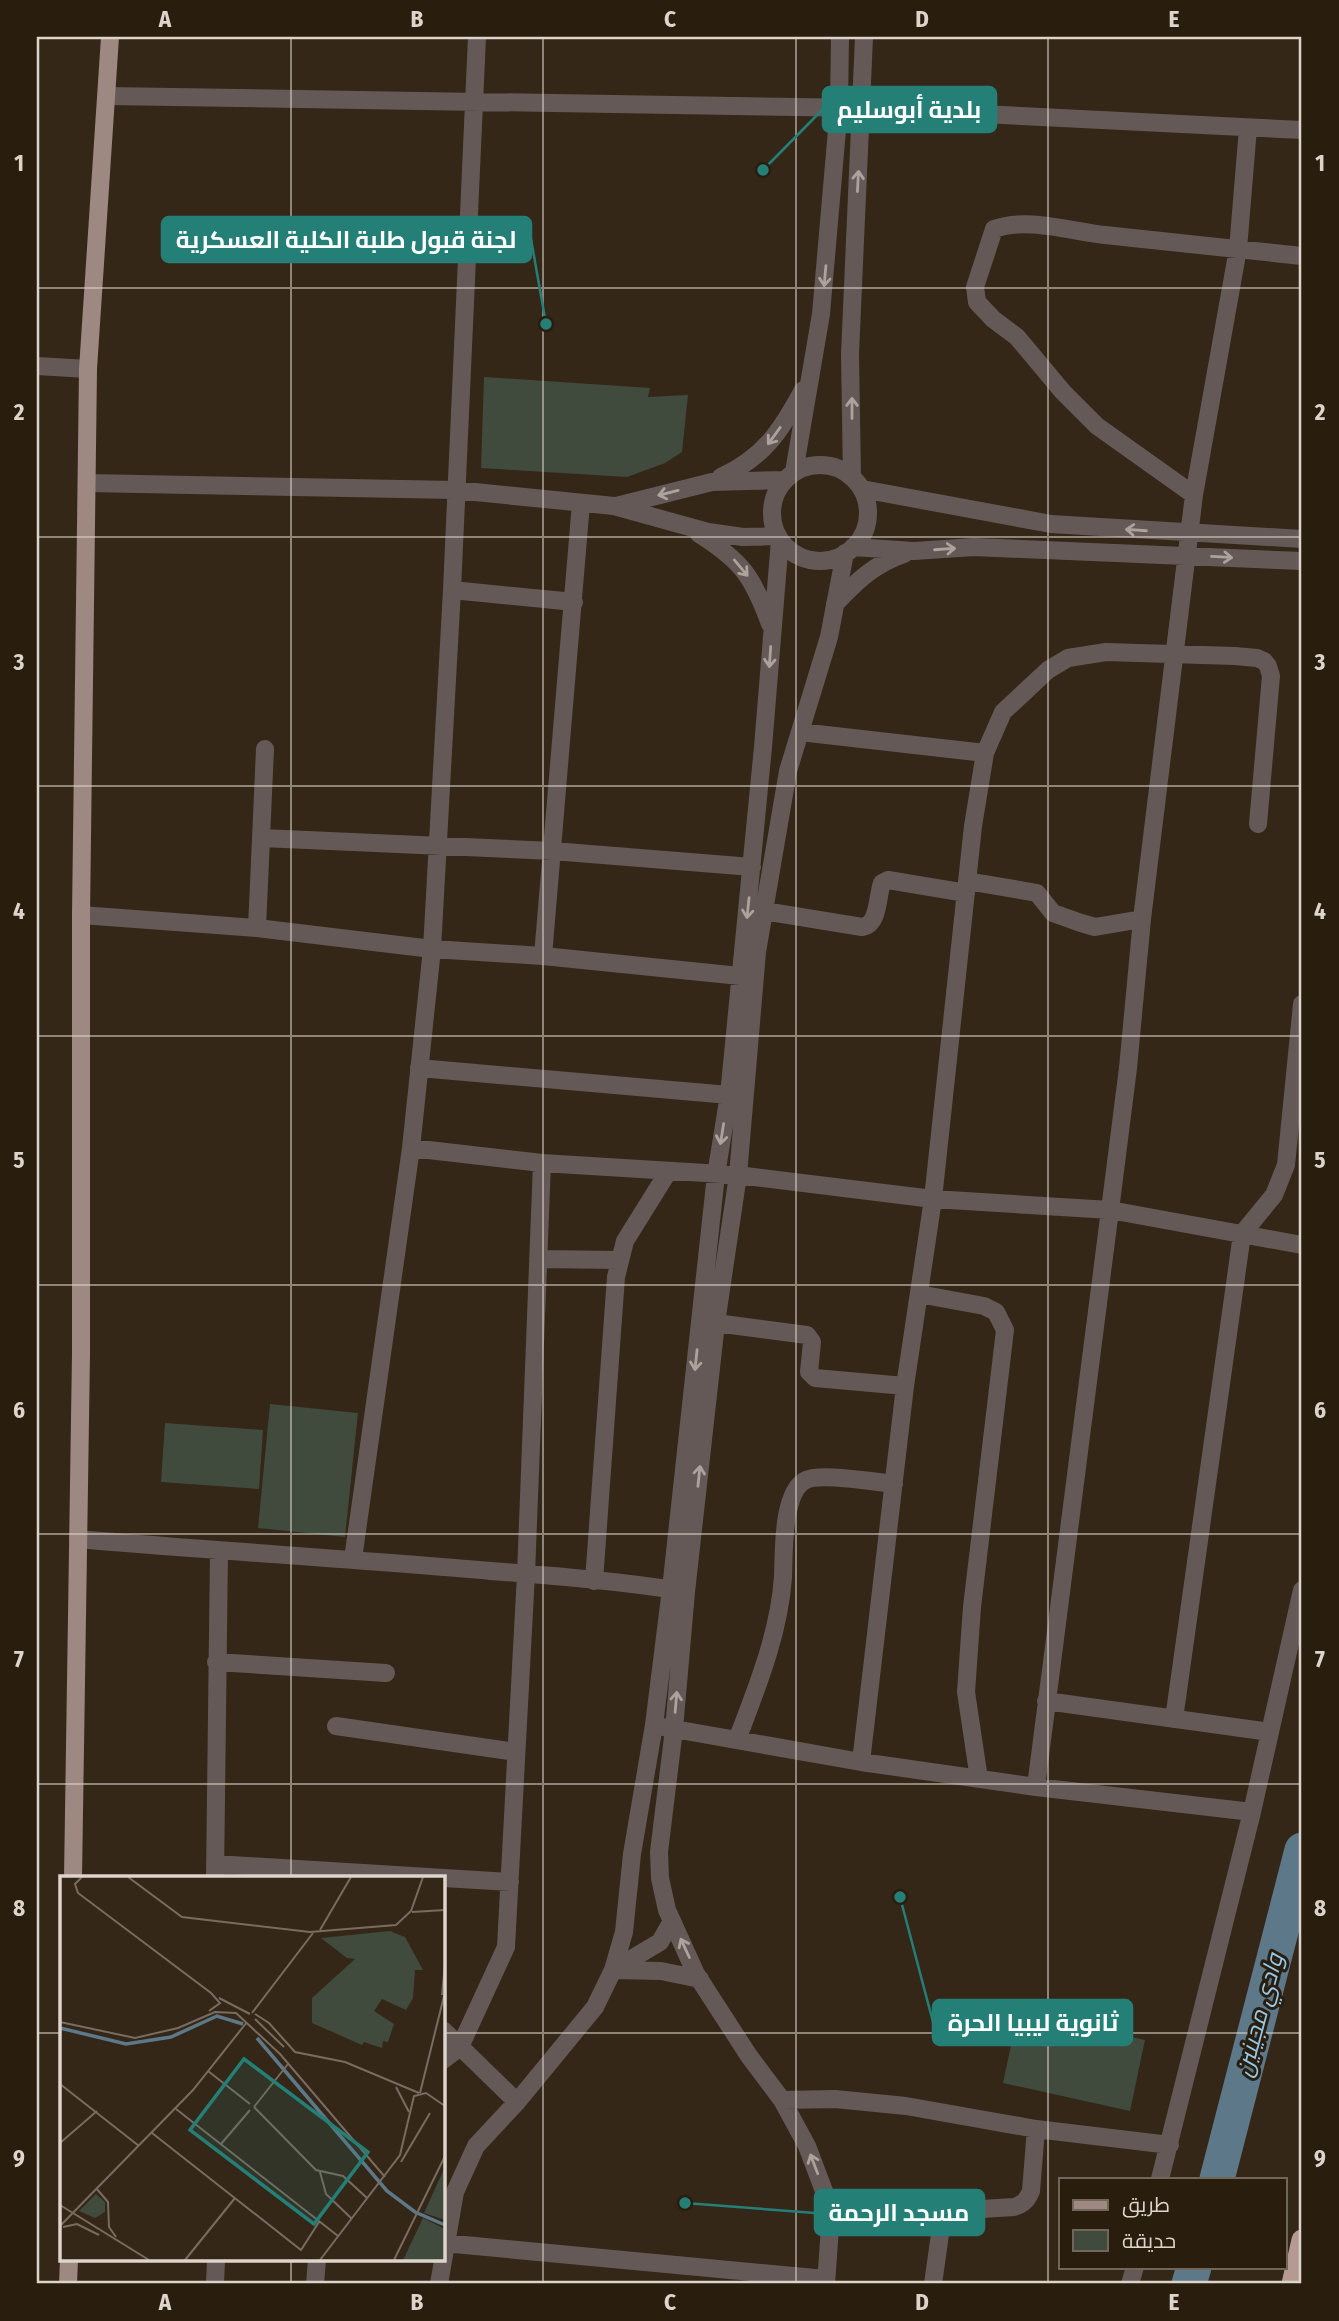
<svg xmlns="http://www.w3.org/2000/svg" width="1339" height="2321" viewBox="0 0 1339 2321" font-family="'Fira Sans Condensed',Cairo,sans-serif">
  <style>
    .green { fill: #404a3d }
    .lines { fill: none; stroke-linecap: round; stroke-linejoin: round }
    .river { stroke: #5c7889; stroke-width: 35 }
    .minor { stroke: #645956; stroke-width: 18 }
    .major { stroke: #9d8882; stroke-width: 18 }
    .highway { stroke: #b49a93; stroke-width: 21 }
    .oneway { stroke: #ada39c }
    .grid { fill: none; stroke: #ddd4cb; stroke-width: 2; stroke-opacity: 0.55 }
    .labels { text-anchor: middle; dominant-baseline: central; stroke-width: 6; stroke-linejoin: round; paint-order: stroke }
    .water-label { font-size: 24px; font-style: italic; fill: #94c9ea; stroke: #291d0e }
    .inset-river { fill: none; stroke: #5c7889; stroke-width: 3.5 }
    .inset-road { fill: none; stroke: #786c60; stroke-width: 2 }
    .view { fill: #247f77; fill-opacity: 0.15; stroke: #247f77; stroke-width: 3.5 }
    .inset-edge { fill: none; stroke: #ddd4cb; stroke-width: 3.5 }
    .leader { fill: none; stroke: #247f77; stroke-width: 2.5 }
    .callout-dot { fill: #247f77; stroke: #291d0e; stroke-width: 2.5 }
    .callout { fill: #247f77; stroke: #247f77; stroke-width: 2.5 }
    .callout-label { font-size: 24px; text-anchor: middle; font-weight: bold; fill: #fff }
    .neatline { fill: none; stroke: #ddd4cb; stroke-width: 2.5 }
    .grid-label { font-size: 23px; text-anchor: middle; font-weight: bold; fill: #ddd4cb }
  </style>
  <rect width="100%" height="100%" fill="#342718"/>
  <path class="green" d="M 484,377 L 650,388 L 648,397 L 688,395 L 682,452 L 665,463 L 627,477 L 481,468 Z
    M 270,1404 L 358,1413 L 345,1537 L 258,1528 Z
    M 165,1423 L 263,1430 L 259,1489 L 161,1482 Z
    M 1018,2012 L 1145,2040 L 1130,2111 L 1003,2083 Z"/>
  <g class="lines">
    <path class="river" d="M 1217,2179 L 1302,1850
      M 1189,2284 L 1194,2267"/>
    <path class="minor" d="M 107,96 L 862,108 L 1302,130
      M 37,366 L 88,369
      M772 513a48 48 0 1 1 96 0a48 48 0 1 1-96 0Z
      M 794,472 L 821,314 L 839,107 L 840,37
      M 721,477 C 764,457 781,431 803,390
      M 852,477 L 850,354 L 864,37
      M 87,483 L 455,490 L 614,506 L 708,532 L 743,537 L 778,536
      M 862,489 L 1051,524 L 1302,539
      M 1194,495 L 1097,426 L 1063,392 L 1017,337 L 993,319 L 977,302 L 975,287 L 994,229 C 1027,217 1069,231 1105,235 C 1170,242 1236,249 1302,256
      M 616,506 L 712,482 L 784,480
      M 699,534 C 742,561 753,577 770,624
      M 853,547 L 914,551 L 974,547 L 1302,561
      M 452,590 L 574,602
      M 835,604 C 856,582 874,564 904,554
      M 800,732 L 985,753
      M 262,838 L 553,851 L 752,867
      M 967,881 L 1037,893 L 1053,913 L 1081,923 L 1095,927 L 1142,919
      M 764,911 L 862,927 C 879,925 877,897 882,883 L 888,880 L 966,893
      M 81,915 L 257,928 L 432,949 L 543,956 L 750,977
      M 257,928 L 265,749
      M 543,956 L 581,503
      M 419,1068 L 729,1095
      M 411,1148 L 542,1163
      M 538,1259 L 620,1260
      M 919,1294 L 984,1306 L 996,1312 L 1005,1330 L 972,1607 L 966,1692 L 979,1779
      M 716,1323 L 807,1335 L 812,1342 L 809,1372 L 815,1378 L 905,1386
      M 78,1539 C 216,1551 354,1559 491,1571 C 555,1576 619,1581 681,1591
      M 353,1559 L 411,1148 L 432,949 L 452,590 L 477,37
      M 594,1581 L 616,1277 L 625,1241 L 668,1172
      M 216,1662 L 386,1673
      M 1046,1701 L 1270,1732
      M 1174,1719 L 1242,1234 L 1274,1195 L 1286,1165 L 1302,1004
      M 336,1726 L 516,1752
      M 663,1727 L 861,1762 L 1036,1787 L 1252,1812
      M 737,1740 C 757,1687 779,1634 783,1577 C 784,1553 782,1495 804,1481 C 817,1472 876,1482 894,1484
      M 861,1762 L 905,1386 L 933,1199 L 973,826 L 985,753 L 1003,712 L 1048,670 L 1068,658 L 1106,652 L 1235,656 L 1257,658 L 1264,661 L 1268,666 L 1271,676 L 1258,824
      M 1036,1787 L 1110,1210 L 1128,1068 L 1142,919 L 1194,495 L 1238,249 L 1248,128
      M 215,1864 L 510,1882
      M 215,1878 L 219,1551
      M 613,1970 L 661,1971 L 700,1979
      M 613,1970 L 660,1942 L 672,1921
      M 443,2030 L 517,2102
      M 443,2060 L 460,2047 L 506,1947 L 526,1574 L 542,1163 L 738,1175 L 933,1199 L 1110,1210 L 1302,1245
      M 782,2100 L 835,2099 L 906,2106 L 1036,2129 L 1170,2145
      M 1160,2179 L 1252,1812 L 1302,1590
      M 443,2243 L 826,2279
      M 215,2284 L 216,2260
      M 315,2284 L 317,2260
      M 439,2284 L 455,2192 L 476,2146 L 517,2102 L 595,2007 L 613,1970 L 624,1932 L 632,1854 L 654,1725 L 671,1589 L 716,1175 L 729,1095 L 763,747 L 780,540
      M 826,2284 L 830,2227 L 824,2191 L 807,2146 L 782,2100 L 749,2056 L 696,1974 L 667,1910 L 660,1878 L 659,1852 L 674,1729 L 686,1592 L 716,1323 L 738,1175 L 757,952 L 788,771 L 829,637 L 845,553
      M 933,2284 L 942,2220 L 948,2211 L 1014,2207 C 1024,2204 1027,2200 1031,2191 L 1036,2129
      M 1130,2284 L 1135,2267"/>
    <path class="major" d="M 73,1878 L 81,1354 L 81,915 L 88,369 L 110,37
      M 68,2284 L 69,2260"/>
    <path class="highway" d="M 1292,2284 L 1302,2240"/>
  </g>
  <defs><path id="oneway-shaft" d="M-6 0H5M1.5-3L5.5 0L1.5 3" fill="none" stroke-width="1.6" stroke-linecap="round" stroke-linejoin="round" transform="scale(1.75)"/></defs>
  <g class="oneway">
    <use href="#oneway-shaft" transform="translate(858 181) rotate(-87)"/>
    <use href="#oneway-shaft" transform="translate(825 276) rotate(95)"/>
    <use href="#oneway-shaft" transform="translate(852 408) rotate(-90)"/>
    <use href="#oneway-shaft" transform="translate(774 436) rotate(126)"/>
    <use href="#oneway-shaft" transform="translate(668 493) rotate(166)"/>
    <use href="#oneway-shaft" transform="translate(1136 530) rotate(-176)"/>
    <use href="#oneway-shaft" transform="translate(945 549) rotate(-4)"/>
    <use href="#oneway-shaft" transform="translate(1222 557) rotate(3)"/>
    <use href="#oneway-shaft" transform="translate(741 568) rotate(50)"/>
    <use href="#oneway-shaft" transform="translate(770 657) rotate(94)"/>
    <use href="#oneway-shaft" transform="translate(748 908) rotate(96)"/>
    <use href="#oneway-shaft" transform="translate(722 1134) rotate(99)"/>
    <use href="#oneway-shaft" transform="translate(696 1360) rotate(96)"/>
    <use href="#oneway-shaft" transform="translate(699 1476) rotate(-84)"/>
    <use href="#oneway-shaft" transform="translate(676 1702) rotate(-85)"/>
    <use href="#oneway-shaft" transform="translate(685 1948) rotate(-115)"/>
    <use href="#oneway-shaft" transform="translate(814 2164) rotate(-111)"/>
  </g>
  <path class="grid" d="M 291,37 L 291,1878M 543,37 L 543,2284M 796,37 L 796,2284M 1048,37 L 1048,2284M 37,288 L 1302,288M 37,537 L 1302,537M 37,786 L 1302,786M 37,1036 L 1302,1036M 37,1285 L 1302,1285M 37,1534 L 1302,1534M 37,1784 L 1302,1784M 37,2033 L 61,2033M 443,2033 L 1302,2033M 291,2260 L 291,2284"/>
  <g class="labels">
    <g class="water-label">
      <text transform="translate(1259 2015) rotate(-75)">وادي مجينين</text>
    </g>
  </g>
  <g transform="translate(60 1876)">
    <rect width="385" height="385" fill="#342718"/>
    <path d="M 330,55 L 345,61 L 363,94 L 355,94 L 353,122 L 346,134 L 322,123 L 314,135 L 334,148 L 328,166 L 323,165 L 322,172 L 304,166 L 302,169 L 252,147 L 252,122 L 295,83 L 287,82 L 261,62 Z" fill="#404a3d"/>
    <path d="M 385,291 L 385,344 L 364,337 Z" fill="#404a3d"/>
    <path d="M 36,318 L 45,326 L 45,336 L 35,342 L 19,335 ZM 363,342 L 385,353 L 385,384 L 343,384 Z" fill="#404a3d"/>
    <path class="inset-river" d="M 0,152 L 66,168 L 111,161 L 157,140 L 183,148M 197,162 L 327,315 L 355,336 L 385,349"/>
    <path class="inset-road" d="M 22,1 L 15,8 L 18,17 L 151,117 L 160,127 L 149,135M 68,1 L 122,41 L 250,56 L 336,49 L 351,35 L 363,1M 352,36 L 385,34M 260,54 L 291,1M 382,119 L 385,88M 159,122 L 190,138M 192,137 L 253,57M 195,138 L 209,147 L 235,176 L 285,186 L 359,217M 195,143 L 224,171M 0,146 L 75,162 L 118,152 L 155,136 L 176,137 L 220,178 L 325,301M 148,195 L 190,228M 0,208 L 79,270M 336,211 L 349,236M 360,217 L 385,116M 194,231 L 256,294 L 283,300 L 307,322M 194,231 L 228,188M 116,233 L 278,360M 92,257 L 241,374 L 259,346M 0,267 L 37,235M 161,268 L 190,234M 341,286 L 370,237M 260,296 L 266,318 L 291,342M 36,312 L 48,326 L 49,351 L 56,361M 0,329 L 89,384M 0,350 L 133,214 L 187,146M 3,351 L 17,348 L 39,359M 125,384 L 175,322M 260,384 L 340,279 L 354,220 L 366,217 L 385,230M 334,384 L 385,280"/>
    <path class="view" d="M 184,183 L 308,276 L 254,348 L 130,254 Z"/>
    <rect width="385" height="385" class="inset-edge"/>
  </g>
  <path class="leader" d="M763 170L823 109M546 324L531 239M900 1897L933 2022M685 2203L815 2213"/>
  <g class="callout-dot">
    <circle cx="763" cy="170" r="7"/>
    <circle cx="546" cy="324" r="7"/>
    <circle cx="900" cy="1897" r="7"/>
    <circle cx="685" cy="2203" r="7"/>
  </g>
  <g class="callout">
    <rect x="823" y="87" width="173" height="45" rx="7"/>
    <rect x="162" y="217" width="369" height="45" rx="7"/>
    <rect x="933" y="2000" width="199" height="45" rx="7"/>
    <rect x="815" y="2190" width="169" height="45" rx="7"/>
  </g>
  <g class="callout-label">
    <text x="909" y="118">بلدية أبوسليم</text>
    <text x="346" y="248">لجنة قبول طلبة الكلية العسكرية</text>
    <text x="1033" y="2031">ثانوية ليبيا الحرة</text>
    <text x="899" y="2221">مسجد الرحمة</text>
  </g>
  <rect width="1339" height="2321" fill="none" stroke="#291d0e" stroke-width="77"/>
  <rect x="1059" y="2178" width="228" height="91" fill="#291d0e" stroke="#71665a" stroke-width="2"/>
  <rect x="1073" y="2200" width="35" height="10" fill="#9d8882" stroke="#71665a" stroke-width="2"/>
  <text x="1122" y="2212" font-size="21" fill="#ddd4cb">طريق</text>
  <rect x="1073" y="2230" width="35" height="21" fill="#404a3d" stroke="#71665a" stroke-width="2"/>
  <text x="1122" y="2248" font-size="21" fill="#ddd4cb">حديقة</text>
  <rect x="38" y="38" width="1262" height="2244" class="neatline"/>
  <g class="grid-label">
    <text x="165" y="27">A</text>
    <text x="417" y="27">B</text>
    <text x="670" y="27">C</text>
    <text x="922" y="27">D</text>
    <text x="1174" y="27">E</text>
    <text x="19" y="171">1</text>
    <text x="1320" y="171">1</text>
    <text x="19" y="420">2</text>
    <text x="1320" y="420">2</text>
    <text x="19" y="670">3</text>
    <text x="1320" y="670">3</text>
    <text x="19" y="919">4</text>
    <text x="1320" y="919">4</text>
    <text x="19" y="1168">5</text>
    <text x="1320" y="1168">5</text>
    <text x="19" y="1418">6</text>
    <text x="1320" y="1418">6</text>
    <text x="19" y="1667">7</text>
    <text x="1320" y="1667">7</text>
    <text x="19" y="1916">8</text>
    <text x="1320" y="1916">8</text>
    <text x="19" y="2166">9</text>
    <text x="1320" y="2166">9</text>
    <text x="165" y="2310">A</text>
    <text x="417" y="2310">B</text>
    <text x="670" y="2310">C</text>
    <text x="922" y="2310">D</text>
    <text x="1174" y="2310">E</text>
  </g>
</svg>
